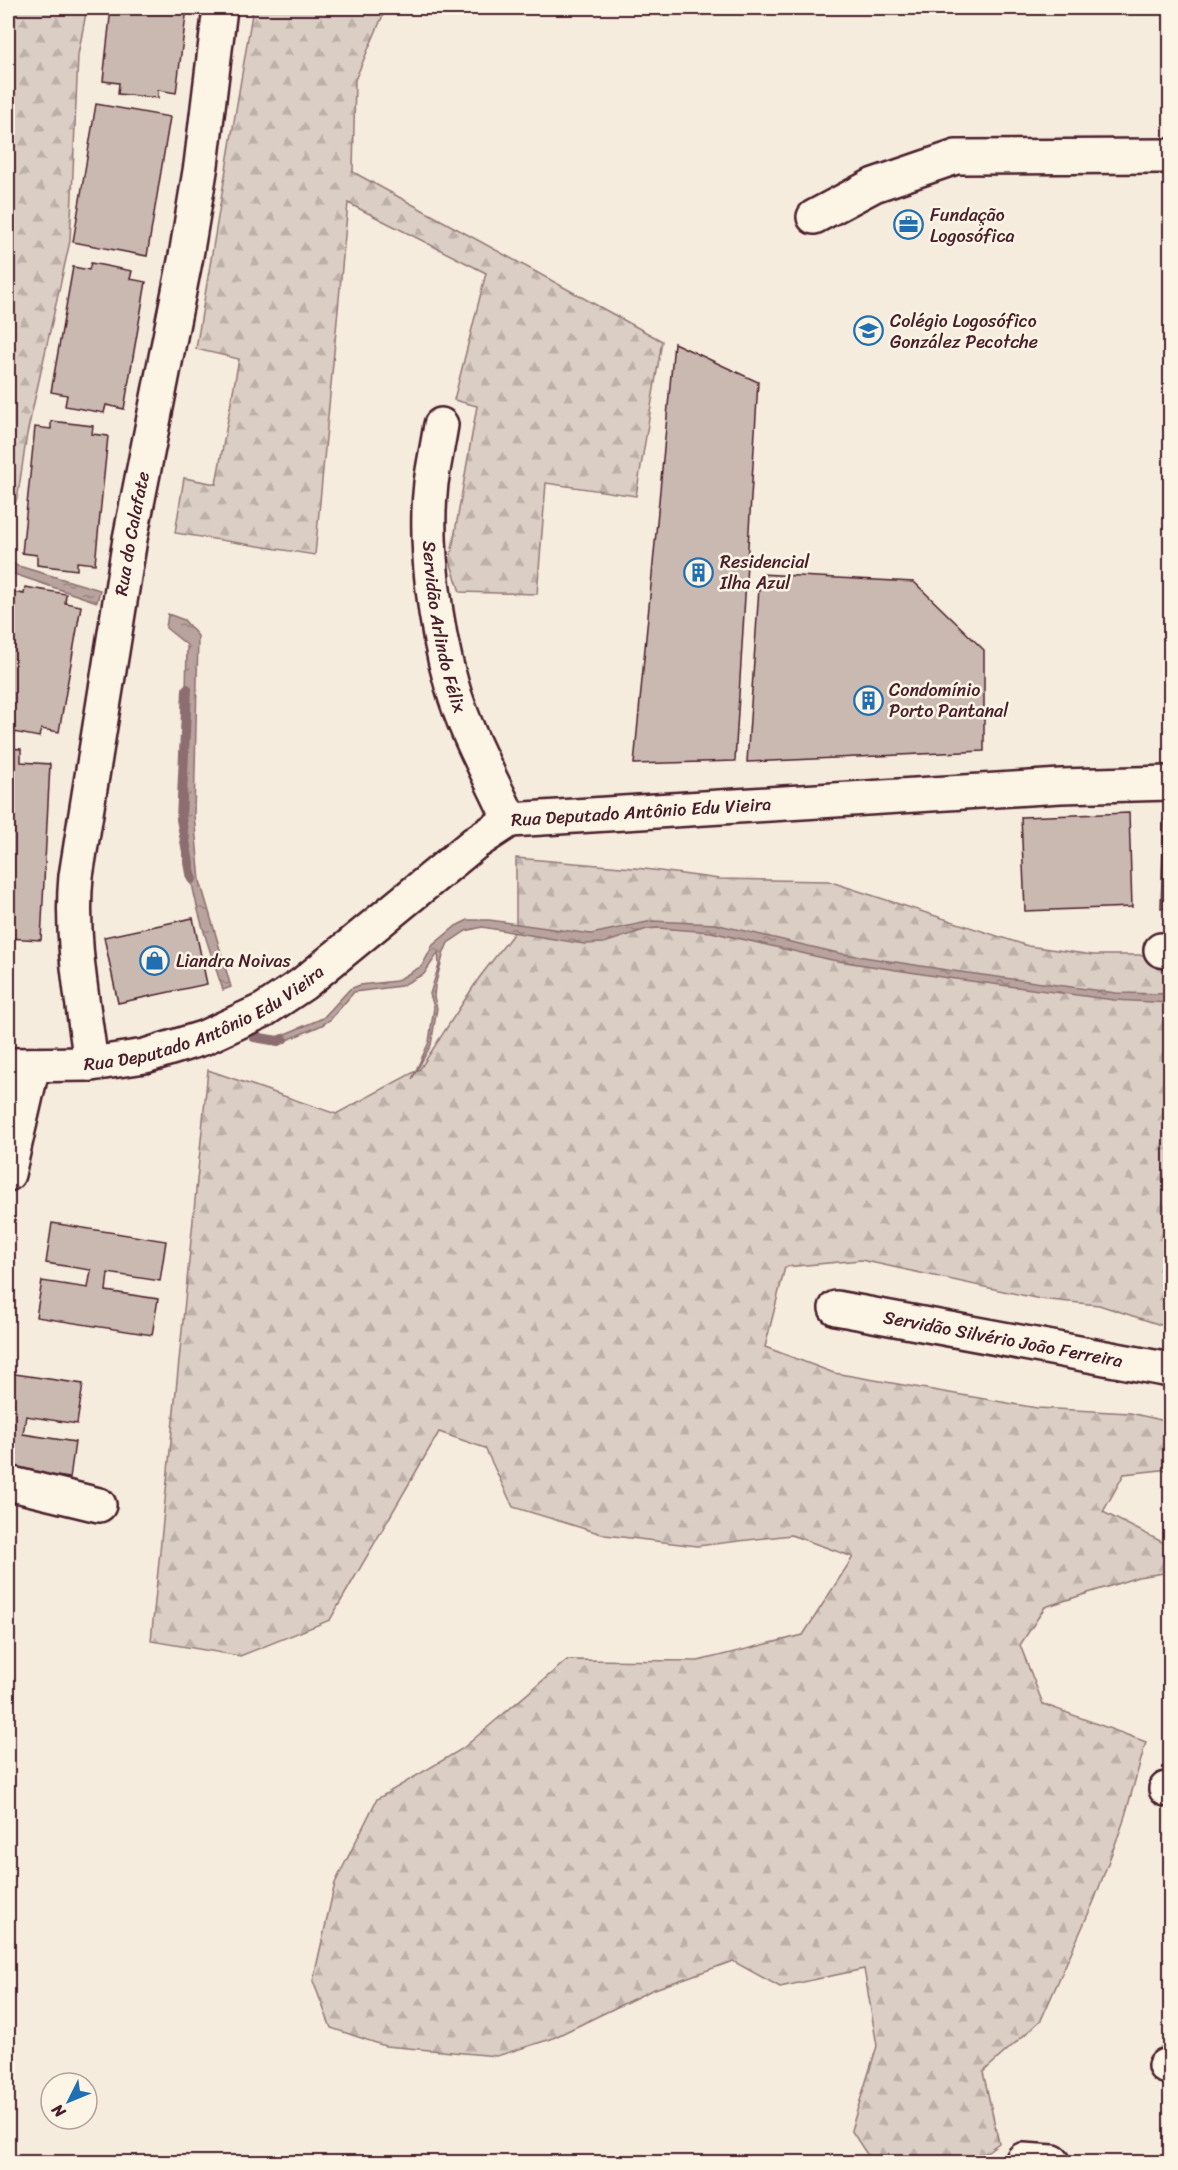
<svg xmlns="http://www.w3.org/2000/svg" width="1178" height="2170" viewBox="0 0 1178 2170" font-family="Sriracha,sans-serif">
  <style>
    .forest { fill: url(#forest-firs); stroke: #927678; stroke-width: 1.5 }
    .water { fill: url(#water-ripples); stroke: #8c6e70; stroke-width: 1.5 }
    .lines { fill: none; stroke-linecap: round; stroke-linejoin: round }
    .stream { stroke: #8c6e70; stroke-width: 10 }
    .building { fill: #cab9b1; stroke: #4a1f2b; stroke-width: 1.5 }
    .minor-casing { stroke: #4a1f2b; stroke-width: 38 }
    .major-casing { stroke: #4a1f2b; stroke-width: 38 }
    .minor { stroke: #fcf5e5; stroke-width: 33 }
    .major { stroke: #fcf5e5; stroke-width: 33 }
    .labels { text-anchor: middle; dominant-baseline: central; stroke-width: 5; stroke-linejoin: round; paint-order: stroke }
    .poi-label { font-size: 18px; fill: #4a1f2b; stroke: #fcf5e5; text-anchor: start }
    .street-label { font-size: 18px; fill: #4a1f2b; stroke: #fcf5e5 }
  </style>
  <defs>
    <pattern id="forest-firs" width="22" height="20" patternUnits="userSpaceOnUse" patternTransform="scale(1.5)"><rect width="22" height="20" fill="#dbcec4"/><path d="M5 1l3.5 6h-7zM16 11l3.5 6h-7z" fill="#bdb0a9"/></pattern>
    <pattern id="water-ripples" width="26" height="14" patternUnits="userSpaceOnUse" patternTransform="scale(1.5)"><rect width="26" height="14" fill="#b8a39e"/><path d="M2 4q2-2 4 0t4 0M15 11q2-2 4 0t4 0" fill="none" stroke="#988481"/></pattern>
  </defs>
  <rect width="100%" height="100%" fill="#f5ecde"/>
  <filter id="ink" filterUnits="userSpaceOnUse"><feTurbulence type="fractalNoise" baseFrequency=".0167" numOctaves="2"/><feDisplacementMap in="SourceGraphic" scale="12" xChannelSelector="R" yChannelSelector="G"/><feConvolveMatrix kernelMatrix="1 2 1 2 8 2 1 2 1" color-interpolation-filters="sRGB"/></filter>
  <g filter="url(#ink)">
    <path class="forest" d="M 8,8 L 87,8 L 78,55 L 70,241 L 27,434 L 18,494 L 8,527 Z
      M 253,8 L 386,8 L 355,80 L 353,172 L 662,341 L 636,496 L 546,483 L 537,594 L 460,592 L 450,561 L 477,406 L 454,400 L 486,273 L 348,203 L 315,555 L 175,533 L 184,478 L 216,484 L 239,359 L 196,349 Z
      M 516,858 L 645,869 L 719,879 L 828,881 L 1028,946 L 1093,955 L 1170,955 L 1170,1328 L 1099,1305 L 1040,1299 L 861,1260 L 785,1267 L 765,1347 L 834,1373 L 1037,1408 L 1130,1413 L 1170,1422 L 1170,1469 L 1124,1474 L 1103,1512 L 1170,1546 L 1170,1572 L 1138,1577 L 1045,1607 L 1020,1645 L 1043,1704 L 1146,1742 L 1123,1823 L 1094,1901 L 1041,2020 L 983,2072 L 999,2143 L 973,2162 L 872,2162 L 851,2130 L 877,2046 L 864,1969 L 780,1987 L 733,1961 L 652,1990 L 551,2039 L 497,2056 L 385,2046 L 331,2028 L 313,1981 L 335,1883 L 377,1799 L 462,1749 L 567,1660 L 698,1661 L 803,1635 L 853,1557 L 791,1535 L 697,1546 L 605,1535 L 513,1507 L 485,1448 L 439,1432 L 330,1620 L 240,1656 L 151,1641 L 208,1070 L 336,1114 L 420,1069 L 479,978 L 516,930 Z"/>
    <path class="water" d="M 8,557 L 15,565 L 100,590 L 97,602 L 11,573 L 8,571 Z
      M 168,614 L 184,620 L 198,636 L 194,815 L 200,881 L 231,987 L 223,990 C 209,949 195,908 189,866 C 181,793 186,718 187,645 L 166,628 Z
      M 468,920 L 489,920 L 591,934 L 652,921 L 715,924 L 838,953 L 953,971 L 1116,993 L 1170,994 L 1170,1003 L 1114,1000 L 948,978 L 832,960 L 711,932 L 658,928 L 647,929 L 604,943 L 584,944 L 482,927 L 466,931 L 448,943 L 444,952 L 435,986 L 434,997 L 437,1008 L 431,1045 L 412,1079 L 429,1042 L 434,1007 L 430,994 L 439,965 L 438,953 L 424,974 L 401,986 L 354,992 L 331,1019 L 322,1025 L 278,1044 L 266,1042 L 323,1018 L 350,989 L 360,985 L 396,981 L 422,966 L 433,945 L 456,926 Z"/>
    <g class="lines">
      <path class="stream" d="M 187,689 L 181,819 L 192,879
        M 254,1037 L 278,1041 L 283,1039"/>
    </g>
    <path class="building" d="M 111,8 L 187,8 L 176,93 L 158,90 L 158,98 L 118,94 L 119,83 L 103,81 Z
      M 96,104 L 170,117 L 147,256 L 73,242 Z
      M 91,263 L 132,271 L 130,279 L 146,282 L 124,409 L 106,405 L 104,413 L 65,406 L 67,395 L 51,392 L 73,267 L 89,270 Z
      M 674,343 L 758,382 L 735,761 L 634,764 Z
      M 51,421 L 93,426 L 92,434 L 108,436 L 95,564 L 77,562 L 77,570 L 37,565 L 37,555 L 22,553 L 35,427 L 51,429 Z
      M 760,574 L 914,582 L 984,650 L 984,751 L 747,762 Z
      M 25,587 L 66,594 L 65,603 L 81,606 L 59,732 L 41,729 L 39,737 L 8,731 L 8,591 L 24,594 Z
      M 8,748 L 21,749 L 21,762 L 50,764 L 41,940 L 8,938 Z
      M 1129,813 L 1132,907 L 1025,911 L 1021,817 Z
      M 1164,820 L 1170,820 L 1170,909 L 1161,908 Z
      M 193,918 L 207,984 L 118,1003 L 104,937 Z
      M 52,1223 L 166,1241 L 160,1281 L 108,1273 L 106,1291 L 158,1299 L 152,1335 L 36,1317 L 42,1281 L 88,1288 L 91,1270 L 46,1263 Z
      M 8,1373 L 83,1384 L 77,1424 L 26,1416 L 23,1434 L 75,1442 L 70,1478 L 8,1469 Z"/>
    <g class="lines">
      <defs>
        <g id="minor">
          <path d="M 814,217 L 874,185 L 956,157 L 1170,156"/>
          <path id="s1" d="M 441,425 C 438,444 434,463 431,483 C 424,543 435,628 452,686 C 465,732 490,776 510,820"/>
          <path d="M 1161,950 L 1170,952"/>
          <path id="s2" d="M 91,1064 C 83,1001 70,938 76,876 L 130,539 L 186,256 L 201,165 L 220,8"/>
          <path d="M 8,1174 L 33,1065"/>
          <path id="s3" d="M 836,1308 L 1170,1370"/>
          <path d="M 8,1483 L 99,1505"/>
          <path d="M 1166,1789 L 1170,1790"/>
          <path d="M 1165,2066 L 1170,2067"/>
          <path d="M 1023,2160 L 1053,2162"/>
        </g>
        <g id="major">
          <path id="s4" d="M 8,1065 L 91,1064 L 145,1056 L 203,1038 L 264,1010 L 303,984 L 475,843 L 510,820 L 1061,786 L 1170,783"/>
        </g>
      </defs>
      <use href="#minor" class="minor-casing"/>
      <use href="#major" class="major-casing"/>
      <use href="#minor" class="minor"/>
      <use href="#major" class="major"/>
    </g>
  </g>
  <defs>
    <symbol id="office-ring" viewBox="-11 -11 22 22"><circle r="9.5" fill="#fcf5e5" stroke="#1f6fb2" stroke-width="1.5"/><path d="M-6-3h4V-5.5h4V-3h4V5H-6ZM-1-4.5V-3h2v-1.5ZM-6 0V1H6V0Z" fill="#1f6fb2"/></symbol>
    <symbol id="university-ring" viewBox="-11 -11 22 22"><circle r="9.5" fill="#fcf5e5" stroke="#1f6fb2" stroke-width="1.5"/><path d="M0-5L7-2L0 1L-7-2ZM-4 1L0 2.5L4 1V4Q0 6-4 4Z" fill="#1f6fb2"/></symbol>
    <symbol id="building-ring" viewBox="-11 -11 22 22"><circle r="9.5" fill="#fcf5e5" stroke="#1f6fb2" stroke-width="1.5"/><path d="M-4-6H4V6H1V3H-1V6H-4ZM-2.5-4.3h1.7v1.8h-1.7ZM.8-4.3h1.7v1.8H.8ZM-2.5-1h1.7V.8h-1.7ZM.8-1h1.7V.8H.8Z" fill="#1f6fb2"/></symbol>
    <symbol id="shop-ring" viewBox="-11 -11 22 22"><circle r="9.5" fill="#fcf5e5" stroke="#1f6fb2" stroke-width="1.5"/><path d="M-5-2.5h2.3a2.7 3.5 0 0 1 5.4 0H5L5.5 6h-11ZM-1.5-2.5h3a1.5 2.3 0 0 0-3 0Z" fill="#1f6fb2"/></symbol>
  </defs>
  <g fill-rule="evenodd">
    <use href="#office-ring" x="892" y="208" width="33" height="33"/>
    <use href="#university-ring" x="852" y="314" width="33" height="33"/>
    <use href="#building-ring" x="682" y="556" width="33" height="33"/>
    <use href="#building-ring" x="852" y="684" width="33" height="33"/>
    <use href="#shop-ring" x="138" y="944" width="33" height="33"/>
  </g>
  <g class="labels">
    <g class="poi-label">
      <text x="930" y="215">Fundação<tspan x="930" dy="21">Logosófica</tspan></text>
      <text x="890" y="321">Colégio Logosófico<tspan x="890" dy="21">González Pecotche</tspan></text>
      <text x="720" y="562">Residencial<tspan x="720" dy="21">Ilha Azul</tspan></text>
      <text x="889" y="690">Condomínio<tspan x="889" dy="21">Porto Pantanal</tspan></text>
      <text x="176" y="961">Liandra Noivas</text>
    </g>
    <g class="street-label">
      <text stroke="none"><textPath href="#s2" startOffset="536">Rua do Calafate</textPath></text>
      <text stroke="none"><textPath href="#s1" startOffset="204">Servidão Arlindo Félix</textPath></text>
      <text stroke="none"><textPath href="#s4" startOffset="708">Rua Deputado Antônio Edu Vieira</textPath></text>
      <text stroke="none"><textPath href="#s4" startOffset="206">Rua Deputado Antônio Edu Vieira</textPath></text>
      <text stroke="none"><textPath href="#s3" startOffset="170">Servidão Silvério João Ferreira</textPath></text>
    </g>
  </g>
  <rect width="1178" height="2170" fill="none" stroke="#fcf5e5" stroke-width="30"/>
  <rect x="15" y="15" width="1148" height="2140" fill="none" stroke="#4a1f2b" stroke-width="2" filter="url(#ink)"/>
  <g transform="translate(69 2101) rotate(227)"><circle r="28" fill="#fcf5e5" stroke="#b59f9b" stroke-width="1.5"/>
  <path d="M0-4.5L10 22L0 15L-10 22Z" fill="#1f6fb2"/>
  <text y="-9" font-size="16" font-weight="bold" text-anchor="middle" fill="#4a1f2b">N</text>
  </g>
</svg>
